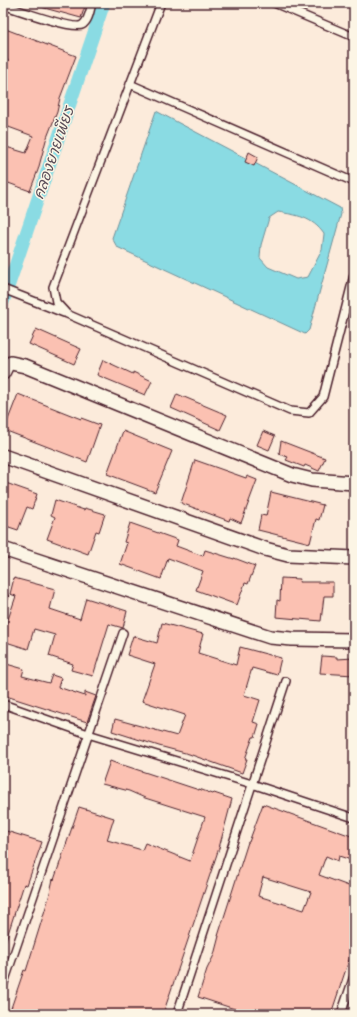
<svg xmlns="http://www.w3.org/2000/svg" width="357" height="1017" viewBox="0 0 357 1017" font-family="Pangolin,'Playpen Sans Thai',sans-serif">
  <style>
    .water { fill: #8adbe3; stroke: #709099; fill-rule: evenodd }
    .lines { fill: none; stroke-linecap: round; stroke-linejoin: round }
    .canal { stroke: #8adbe3; stroke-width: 13 }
    .building { fill: #fbc1b2; stroke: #4a1f2b; fill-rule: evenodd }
    .lane-casing { stroke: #4a1f2b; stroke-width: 10 }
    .street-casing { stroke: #4a1f2b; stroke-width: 16 }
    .lane { stroke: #fcf5e5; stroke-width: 7 }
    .street { stroke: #fcf5e5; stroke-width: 13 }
    .labels { text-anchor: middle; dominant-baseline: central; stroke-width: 3; stroke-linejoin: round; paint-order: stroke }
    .water-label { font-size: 15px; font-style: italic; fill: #5a4e59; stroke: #fcf5e5 }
  </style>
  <rect width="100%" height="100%" fill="#fcebdb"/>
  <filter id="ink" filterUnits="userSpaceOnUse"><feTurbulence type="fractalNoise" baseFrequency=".025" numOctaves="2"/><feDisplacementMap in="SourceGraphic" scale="8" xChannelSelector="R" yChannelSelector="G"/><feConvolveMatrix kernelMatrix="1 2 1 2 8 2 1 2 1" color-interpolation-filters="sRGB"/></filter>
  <g filter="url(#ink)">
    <path class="water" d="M 156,111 L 340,208 L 341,214 L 309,330 L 305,334 L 117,247 L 112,238 ZM 278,212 C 297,215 312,217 324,234 L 322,250 L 308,277 L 296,279 L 268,267 L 260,258 L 261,245 L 269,218 Z"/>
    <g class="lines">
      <path class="canal" d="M 3,302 L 104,3"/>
    </g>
    <path class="building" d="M 38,3 L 86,3 L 81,18 L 37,6 Z
      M 3,28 L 76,56 L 60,98 L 57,112 L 46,140 L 38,170 L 30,191 L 3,181 L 3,146 L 26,153 L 33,136 L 3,125 L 3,74 L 8,60 L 3,59 Z
      M 249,152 L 258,157 L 254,166 L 245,162 Z
      M 36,329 L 81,349 L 74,364 L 29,344 Z
      M 103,360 L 133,374 L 133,372 L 152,381 L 145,395 L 97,375 Z
      M 18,394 L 81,419 L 81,418 L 100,425 L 87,462 L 4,430 Z
      M 177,394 L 227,415 L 220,430 L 171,408 Z
      M 123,431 L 172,451 L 155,492 L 107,474 Z
      M 263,431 L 275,436 L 269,450 L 257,445 Z
      M 281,441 L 325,458 L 319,471 L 305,465 L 304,467 L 286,460 L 288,457 L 279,454 Z
      M 195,460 L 246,478 L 247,476 L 257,480 L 241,523 L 230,518 L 229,521 L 181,503 Z
      M 3,482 L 37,494 L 32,509 L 27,507 L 18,530 L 3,525 Z
      M 271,492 L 323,505 L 319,520 L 316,519 L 310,543 L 258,530 L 261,515 L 266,516 Z
      M 55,500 L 84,510 L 85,508 L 105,514 L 99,532 L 96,531 L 88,554 L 47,539 L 55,517 L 51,515 Z
      M 130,523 L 178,540 L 176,546 L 203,556 L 205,550 L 234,559 L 234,558 L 255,566 L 248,584 L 245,583 L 237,605 L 196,590 L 203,571 L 168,558 L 161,579 L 120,564 L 127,543 L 124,542 Z
      M 14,578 L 55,589 L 50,609 L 80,619 L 86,598 L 127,611 L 123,628 L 109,624 L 93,676 L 71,670 L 73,664 L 49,656 L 55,635 L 34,629 L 28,649 L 3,641 L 3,634 L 16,596 L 10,594 Z
      M 281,578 L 300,579 L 299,582 L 333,582 L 333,596 L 324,596 L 321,621 L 276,617 L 277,600 L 280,601 Z
      M 162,623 L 203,634 L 198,653 L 236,665 L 240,647 L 281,658 L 277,675 L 252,668 L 244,695 L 260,700 L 253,722 L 259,724 L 255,737 L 253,737 L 245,759 L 247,759 L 242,773 L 189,754 L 159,746 L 112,731 L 115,719 L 177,736 L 185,715 L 142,701 L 155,664 L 127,655 L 133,636 L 157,643 Z
      M 322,656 L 337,657 L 337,659 L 354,658 L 354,675 L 320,673 Z
      M 3,663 L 24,669 L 22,676 L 49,683 L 52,675 L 61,678 L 58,687 L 85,696 L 85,692 L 96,696 L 87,722 L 3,695 Z
      M 110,761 L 123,766 L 123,765 L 199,790 L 199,789 L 213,794 L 214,793 L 232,799 L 219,848 L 163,1014 L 9,1014 L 24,970 L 26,971 L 49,897 L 53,879 L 54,880 L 79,807 L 114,818 L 107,840 L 142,850 L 145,843 L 190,861 L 205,817 L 145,798 L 129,791 L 102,784 Z
      M 263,804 L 354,837 L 354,861 L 339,856 L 338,861 L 326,856 L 319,875 L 354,888 L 354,945 L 331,1014 L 250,1014 L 198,997 L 207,969 L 214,955 L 219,936 L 218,936 L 248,842 L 249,842 ZM 263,877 L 311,892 L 304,910 L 258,896 Z
      M 3,830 L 42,842 L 27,885 L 24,884 L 5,943 L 3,942 Z"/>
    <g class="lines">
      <defs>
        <path id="lane" d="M 161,3 L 53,287 L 56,302 L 67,314 L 290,411 L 309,413 L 323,397 L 354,275
          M 274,3 L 354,37
          M 3,5 C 15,9 74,30 82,25 C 89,21 90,10 92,3
          M 130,84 L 354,182
          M 3,289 L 64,313
          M 3,599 L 4,597
          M 3,704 L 88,734 L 252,784 L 354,818
          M 3,986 L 123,633
          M 177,1014 L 286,681
          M 341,1014 L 354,976"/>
        <path id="street" d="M 3,373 L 7,365 L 11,363 L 25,366 L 292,475 L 312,480 L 354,483
          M 3,456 L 265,549 L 288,555 L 354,558
          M 3,549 L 270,637 L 292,639 L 354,640"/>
      </defs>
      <use href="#lane" class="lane-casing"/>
      <use href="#street" class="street-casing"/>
      <use href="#lane" class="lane"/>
      <use href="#street" class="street"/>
    </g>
  </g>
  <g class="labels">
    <g class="water-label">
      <text transform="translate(54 153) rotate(-71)">คลองยายเพียร</text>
    </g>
  </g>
  <rect width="357" height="1017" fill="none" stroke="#fcf5e5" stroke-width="16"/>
  <rect x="8" y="8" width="341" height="1001" fill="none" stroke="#4a1f2b" stroke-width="1.5" filter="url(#ink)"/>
</svg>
